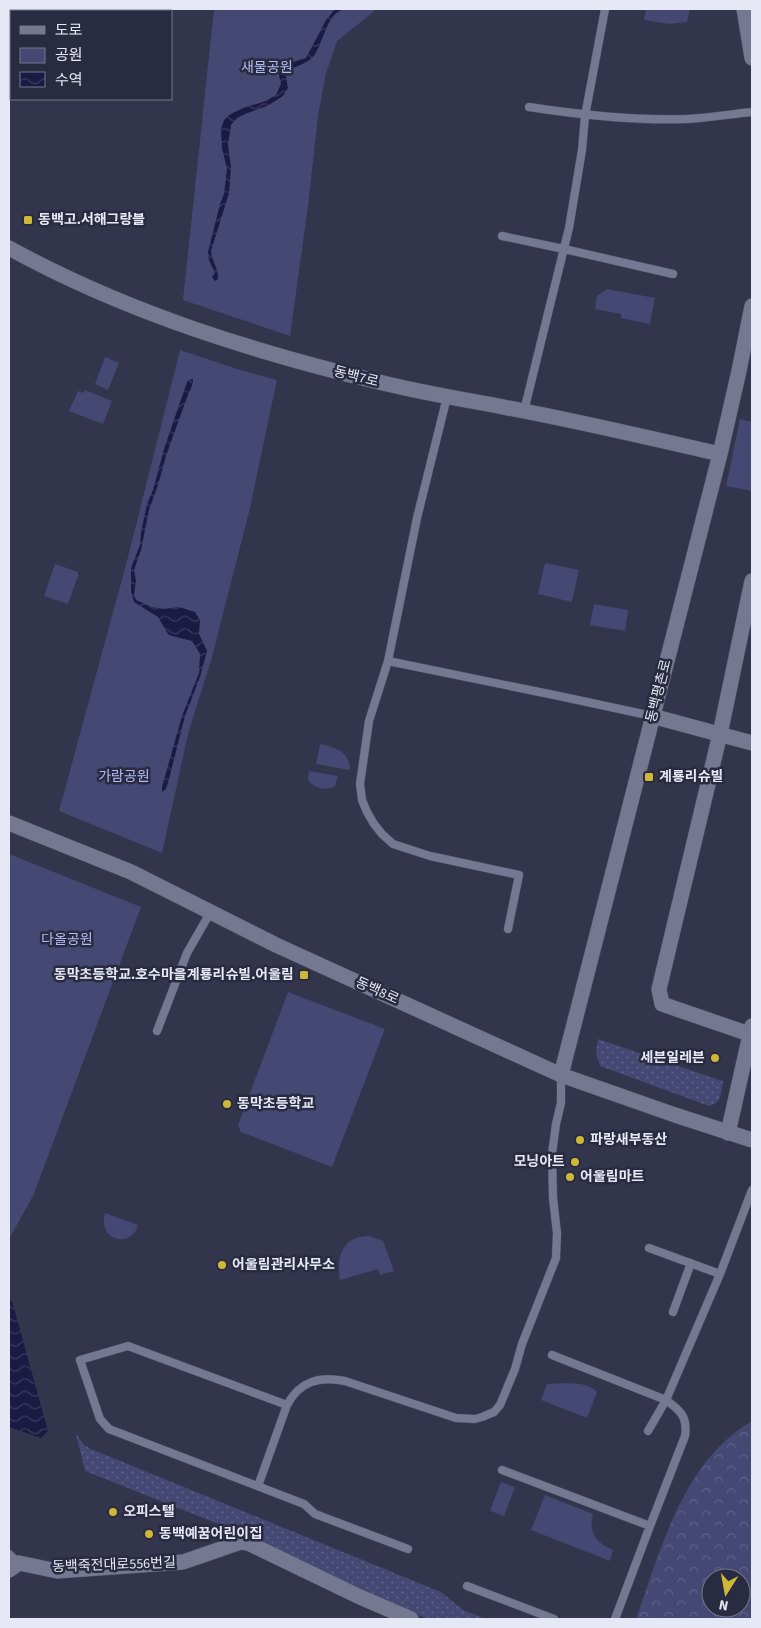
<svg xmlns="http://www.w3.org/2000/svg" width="761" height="1628" viewBox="0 0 761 1628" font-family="'Source Sans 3','Noto Sans KR',sans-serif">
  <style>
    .grass { fill: url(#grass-dots) }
    .forest { fill: url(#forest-crowns); fill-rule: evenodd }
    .park { fill: #444873 }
    .water { fill: url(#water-waves) }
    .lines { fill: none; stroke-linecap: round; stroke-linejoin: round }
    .lane-casing { stroke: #4f5164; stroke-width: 9 }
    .street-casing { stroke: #4f5164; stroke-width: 16 }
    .secondary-casing { stroke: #4f5164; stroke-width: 16 }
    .lane { stroke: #747891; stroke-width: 8 }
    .street { stroke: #747891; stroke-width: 15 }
    .secondary { stroke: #747891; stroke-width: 15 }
    .poi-dot { fill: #cfb837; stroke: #292b40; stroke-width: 2 }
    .labels { text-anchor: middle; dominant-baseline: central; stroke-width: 5; stroke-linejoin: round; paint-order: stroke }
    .park-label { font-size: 14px; fill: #b3baf6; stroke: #292b40 }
    .poi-label { font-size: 14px; font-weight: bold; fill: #e6e8f6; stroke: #292b40; text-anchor: start }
    .street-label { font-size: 14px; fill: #e6e8f6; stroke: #292b40 }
  </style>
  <defs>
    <pattern id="grass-dots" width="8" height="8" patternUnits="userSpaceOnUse" patternTransform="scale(1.25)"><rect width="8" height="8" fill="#444873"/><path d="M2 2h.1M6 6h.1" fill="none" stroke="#5f6288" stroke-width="1.8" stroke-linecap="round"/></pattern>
    <pattern id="forest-crowns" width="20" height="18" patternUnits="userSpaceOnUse" patternTransform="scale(1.25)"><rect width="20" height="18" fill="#444873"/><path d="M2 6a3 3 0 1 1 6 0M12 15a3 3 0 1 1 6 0" fill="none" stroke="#5f6288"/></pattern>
    <pattern id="water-waves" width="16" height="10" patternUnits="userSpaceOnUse" patternTransform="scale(1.25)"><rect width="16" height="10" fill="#1a1a43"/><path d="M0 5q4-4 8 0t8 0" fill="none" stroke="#3b3b5f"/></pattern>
  </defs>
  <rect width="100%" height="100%" fill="#32354b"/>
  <path class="grass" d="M 598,1039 L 723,1081 C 721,1093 722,1103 709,1106 L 600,1066 L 596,1053 Z
    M 76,1434 L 84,1445 L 91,1449 L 441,1592 L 463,1610 L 486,1619 L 428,1619 L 393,1605 L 254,1538 L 85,1471 Z"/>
  <path class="forest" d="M 752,1421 L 752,1619 L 636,1619 C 661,1549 683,1461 752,1421 ZM 711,1578 L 741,1578 L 741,1608 L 711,1608 Z"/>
  <path class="park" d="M 214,9 L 376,9 L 366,18 L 337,41 L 326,73 L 318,116 L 308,206 L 290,336 L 183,300 Z
    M 646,9 L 690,9 L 687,22 L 669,24 L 644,20 Z
    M 607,289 L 655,298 L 650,324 L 621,318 L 621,314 L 595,309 L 597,296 Z
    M 180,350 L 237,369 L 277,380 L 250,508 L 212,657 L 188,734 L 162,853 L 59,811 L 127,561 Z
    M 105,357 L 119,363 L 108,390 L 95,384 Z
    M 85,390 L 112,401 L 103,424 L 69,411 L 78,391 L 83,393 Z
    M 740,419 L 752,422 L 752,491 L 726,486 Z
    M 545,563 L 579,570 L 572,602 L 538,594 Z
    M 55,564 L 78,572 L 78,576 L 68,604 L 44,596 Z
    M 594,604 L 628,610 L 625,631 L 590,625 Z
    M 320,744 C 335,747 350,752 350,770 L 316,764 Z
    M 309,771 L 338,776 L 335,786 C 326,791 315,789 308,780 Z
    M 9,854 L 141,907 L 33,1196 L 9,1239 Z
    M 288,992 L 385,1029 L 332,1167 L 241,1132 L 238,1125 Z
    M 105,1213 L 138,1225 C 132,1249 97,1241 105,1213 Z
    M 369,1236 L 383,1241 L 394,1271 L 380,1275 L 378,1269 L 340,1280 C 336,1257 342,1236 369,1236 Z
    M 547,1384 C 562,1384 585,1380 597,1392 L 587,1418 L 541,1400 Z
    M 501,1482 L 515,1487 L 504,1516 L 490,1511 Z
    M 545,1495 L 593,1514 C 588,1532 596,1543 613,1550 L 610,1561 L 531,1530 Z"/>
  <path class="water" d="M 335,9 L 345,9 C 326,12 324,44 313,57 C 307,63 292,69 285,70 L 288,88 L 283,96 L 269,105 L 245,114 L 237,118 L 231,125 L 228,145 L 231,167 L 229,193 L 211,251 C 212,261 219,270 218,279 L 215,281 L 212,277 L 215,273 L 209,260 L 208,252 L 220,204 L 224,194 L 227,169 L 222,148 L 221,129 L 224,120 L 229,115 L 243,108 L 266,101 L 276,95 L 281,84 L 279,75 L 280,68 L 287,64 L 306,58 L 326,20 Z
    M 193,379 L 193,383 L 186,400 L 166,456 L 158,485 L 149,510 L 141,550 L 134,570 L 136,581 L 134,595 L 136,600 L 152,607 L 164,609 L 179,607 L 195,612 L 200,620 L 199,634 L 207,651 L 200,677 L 185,716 L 168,783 L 165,790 L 162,792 L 162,787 L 182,716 L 199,673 L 200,654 L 192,641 L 172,636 L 168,634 L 158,617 L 134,602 L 131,592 L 131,568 L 140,545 L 141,532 L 147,504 L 153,490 L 164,449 L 187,382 L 189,380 Z
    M 9,1300 L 12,1301 L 48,1431 L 41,1438 L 9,1427 Z"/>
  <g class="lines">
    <defs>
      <path id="lane" d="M 529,107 C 581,115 634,121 687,119 C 709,118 731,114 752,112
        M 502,236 L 564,249 L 673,274
        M 447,397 L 417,518 L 388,661 L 369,721 L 360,784 L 362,800 L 367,812 L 374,824 L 382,834 L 393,844 L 430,856 L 519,875 L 508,929
        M 524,411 L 569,228 L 582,150 L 585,116 L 605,9
        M 388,661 L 559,696 L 652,716
        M 157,1031 L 187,953 L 210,913
        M 649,1248 L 720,1274
        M 673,1312 L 691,1263
        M 287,1405 L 128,1346 L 80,1360 L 100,1419 L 109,1429 L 304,1504 L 315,1514 L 408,1549
        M 648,1431 L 666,1400 L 720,1274 L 752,1190
        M 502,1470 L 650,1526 L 685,1436 C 688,1417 680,1410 666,1400 L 552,1355
        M 258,1486 L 287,1405 C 300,1381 319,1376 345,1381 L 456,1418 L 475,1419 L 482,1417 L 494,1412 L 500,1405 L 515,1369 L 522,1344 L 556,1258 L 557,1233 L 553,1198 L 552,1154 L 556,1124 L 561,1103 L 561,1075
        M 9,1554 L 19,1563
        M 467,1586 L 554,1619
        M 615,1619 L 650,1526"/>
      <path id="street" d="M 752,581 L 720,734 L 659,989 L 662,1004 L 752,1035
        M 652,716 L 752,743
        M 728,1133 L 752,1026
        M 9,1570 L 19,1563 L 57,1571 L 183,1562 L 241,1542 L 248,1543 L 360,1597 L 411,1619"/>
      <path id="secondary" d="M 744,9 L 752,58
        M 9,248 C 127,313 257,353 387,384 C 433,395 479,402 524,411 C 590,424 655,439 720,454
        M 9,823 L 131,872 L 276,945 L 561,1075 L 675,1115 L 752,1140
        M 561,1075 L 720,454 L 739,371 L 752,306"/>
    </defs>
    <use href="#lane" class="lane-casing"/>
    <use href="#street" class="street-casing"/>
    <use href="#secondary" class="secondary-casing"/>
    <use href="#lane" class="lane"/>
    <use href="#street" class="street"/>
    <use href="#secondary" class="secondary"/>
  </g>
  <g class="poi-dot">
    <rect x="23" y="215" width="10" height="10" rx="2.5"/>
    <rect x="644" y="772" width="10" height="10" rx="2.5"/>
    <rect x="299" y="970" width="10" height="10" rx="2.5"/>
    <circle cx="715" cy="1058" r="5"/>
    <circle cx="227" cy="1104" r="5"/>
    <circle cx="580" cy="1140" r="5"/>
    <circle cx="575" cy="1162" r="5"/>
    <circle cx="570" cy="1177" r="5"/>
    <circle cx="222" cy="1265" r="5"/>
    <circle cx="113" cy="1512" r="5"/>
    <circle cx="149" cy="1534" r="5"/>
  </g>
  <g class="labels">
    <g class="park-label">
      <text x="267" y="68">새물공원</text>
      <text x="124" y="777">가람공원</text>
      <text x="67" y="940">다올공원</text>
    </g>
    <g class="poi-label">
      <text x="38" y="220">동백고.서해그랑블</text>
      <text x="659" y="777">계룡리슈빌</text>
      <text x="294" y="975" text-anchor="end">동막초등학교.호수마을계룡리슈빌.어울림</text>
      <text x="705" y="1058" text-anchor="end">세븐일레븐</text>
      <text x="237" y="1104">동막초등학교</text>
      <text x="590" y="1140">파랑새부동산</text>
      <text x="565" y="1162" text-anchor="end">모닝아트</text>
      <text x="580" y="1177">어울림마트</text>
      <text x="232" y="1265">어울림관리사무소</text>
      <text x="123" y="1512">오피스텔</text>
      <text x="159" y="1534">동백예꿈어린이집</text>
    </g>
    <g class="street-label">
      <text transform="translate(356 377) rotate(14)">동백7로</text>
      <text transform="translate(659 691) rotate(-76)">동백평촌로</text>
      <text transform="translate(377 991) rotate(24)">동백8로</text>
      <text transform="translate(114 1565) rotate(-2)">동백죽전대로556번길</text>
    </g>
  </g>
  <rect width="761" height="1628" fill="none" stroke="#e6e8f6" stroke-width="20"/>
  <rect x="10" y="10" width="162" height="90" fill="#292b40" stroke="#757789"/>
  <rect x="20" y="26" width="25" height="8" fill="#747891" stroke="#757789"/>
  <text x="55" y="35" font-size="15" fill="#e6e8f6">도로</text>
  <rect x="20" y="48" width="25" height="15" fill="#444873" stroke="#757789"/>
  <text x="55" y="60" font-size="15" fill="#e6e8f6">공원</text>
  <rect x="20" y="72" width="25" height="15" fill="url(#water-waves)" stroke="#757789"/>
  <text x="55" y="85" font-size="15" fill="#e6e8f6">수역</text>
  <g transform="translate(726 1593) rotate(191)"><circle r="24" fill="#292b40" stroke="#757789"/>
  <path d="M0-4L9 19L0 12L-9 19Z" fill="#cfb837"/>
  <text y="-8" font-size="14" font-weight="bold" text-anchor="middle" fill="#e6e8f6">N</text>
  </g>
</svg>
